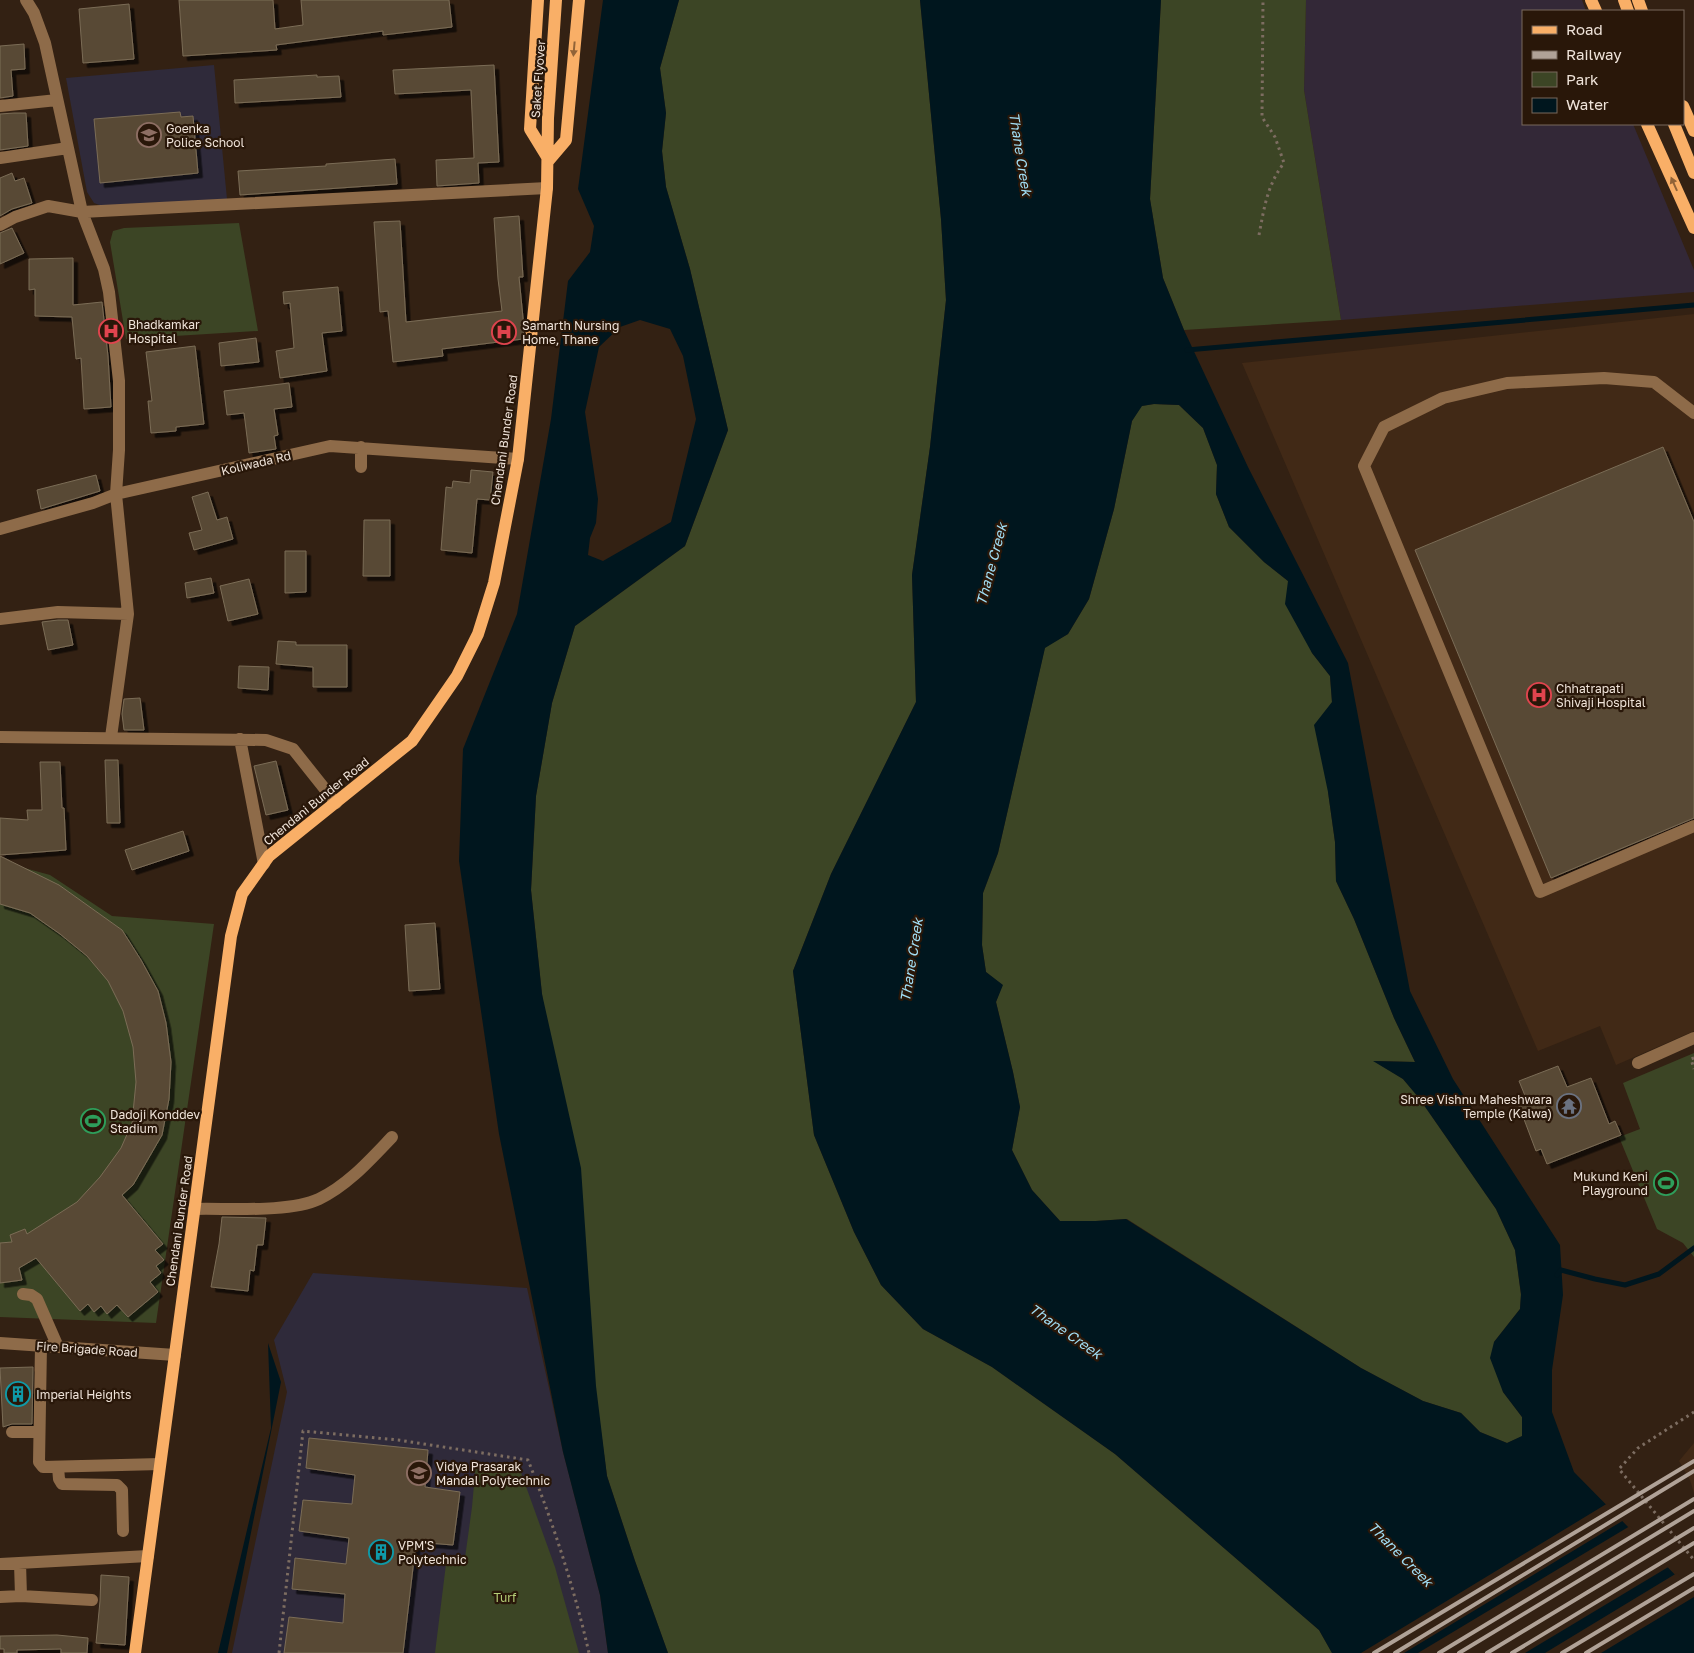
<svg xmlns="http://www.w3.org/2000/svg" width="1694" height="1653" viewBox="0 0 1694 1653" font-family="'Golos Text',sans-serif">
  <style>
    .built { fill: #412916 }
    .industrial { fill: #332837 }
    .education { fill: #2f2a3a }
    .green { fill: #3c4525 }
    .water { fill: #00161e; fill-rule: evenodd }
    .pier { fill: #332113 }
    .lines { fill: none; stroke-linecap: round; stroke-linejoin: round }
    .stream { stroke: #00161e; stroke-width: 5 }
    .building { fill: #584a35; stroke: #7b6c56; filter: url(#shadow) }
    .path { stroke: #7d6d61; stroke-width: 3; stroke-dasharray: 2.5 4; stroke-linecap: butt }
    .minor { stroke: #8e6b49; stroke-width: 12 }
    .major { stroke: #f9af67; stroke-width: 12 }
    .rail { stroke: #b0a297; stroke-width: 4 }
    .oneway { fill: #916338 }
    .labels { text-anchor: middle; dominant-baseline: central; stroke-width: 4.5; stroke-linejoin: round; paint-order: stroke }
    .street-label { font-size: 12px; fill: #efe3d9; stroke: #291709 }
    .poi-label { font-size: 12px; fill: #efe3d9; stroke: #291709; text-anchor: start }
    .park-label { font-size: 12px; fill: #b6cf78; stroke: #291709 }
    .water-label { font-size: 14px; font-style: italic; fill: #a1def5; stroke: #291709 }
  </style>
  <defs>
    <filter id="shadow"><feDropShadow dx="4.5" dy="4.5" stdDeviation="0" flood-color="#0009"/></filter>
  </defs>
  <rect width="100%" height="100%" fill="#332113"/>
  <path class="built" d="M 1694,314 L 1694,1031 L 1616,1065 L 1600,1026 L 1538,1051 L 1242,363 Z
    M 1694,1443 L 1694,1493 L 1690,1480 L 1679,1461 Z"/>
  <path class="industrial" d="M 1306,0 L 1582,0 L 1586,11 L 1523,11 L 1523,124 L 1633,124 L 1694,270 L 1694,292 L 1341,320 L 1304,90 Z"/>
  <path class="education" d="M 214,65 L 227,199 L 105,207 L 94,203 L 87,192 L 66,78 Z
    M 313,1273 L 527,1288 L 563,1452 L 600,1595 L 608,1653 L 232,1653 L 287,1392 L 274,1340 Z"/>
  <path class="green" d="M 679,0 L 920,0 L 941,219 L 946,300 L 930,447 L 912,575 L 916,702 L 831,874 L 793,971 L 814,1135 L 854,1232 L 881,1285 L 923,1329 L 992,1367 L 1115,1454 L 1319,1630 L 1332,1653 L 668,1653 L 635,1561 L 607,1476 L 542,994 L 531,890 L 536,796 L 552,703 L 575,626 L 685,546 L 728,430 L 690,269 L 666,187 L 662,151 L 666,113 L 660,68 Z
    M 1161,0 L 1306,0 L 1304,90 L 1341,320 L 1184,330 L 1163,278 L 1150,199 Z
    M 239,223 L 258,331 L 126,339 L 110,242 L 113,231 L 124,228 Z
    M 1154,404 L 1179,405 L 1203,428 L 1217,465 L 1216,494 L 1229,527 L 1264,562 L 1288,581 L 1312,653 L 1330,676 L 1332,702 L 1328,792 L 1335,842 L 1336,881 L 1354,919 L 1394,1018 L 1415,1062 L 1374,1061 L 1403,1079 L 1419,1098 L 1496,1209 L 1515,1250 L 1521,1295 L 1520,1309 L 1494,1342 L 1503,1392 L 1522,1417 L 1523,1436 L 1507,1443 L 1480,1432 L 1461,1413 L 1423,1401 L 1361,1368 L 1127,1219 L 1096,1221 L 1060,1221 L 1032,1190 L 1012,1150 L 1020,1107 L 1013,1072 L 996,1002 L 1002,985 L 986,972 L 982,945 L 983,893 L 998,853 L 1045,647 L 1068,634 L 1089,599 L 1114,509 L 1132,421 L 1141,406 Z
    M 0,864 L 10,864 L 50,875 L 112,916 L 214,924 L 156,1323 L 0,1317 Z
    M 1694,1053 L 1694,1257 L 1683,1243 L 1657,1229 L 1619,1137 L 1640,1129 L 1623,1083 Z
    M 476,1462 L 519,1467 L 555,1567 L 579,1653 L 435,1653 L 447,1556 L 465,1558 L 472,1507 Z"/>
  <path class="water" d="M 603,0 L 679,0 L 660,68 L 666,113 L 662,151 L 666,187 L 690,269 L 728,430 L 685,546 L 575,626 L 552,703 L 536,796 L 531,890 L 542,994 L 581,1168 L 596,1386 L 607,1476 L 635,1561 L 668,1653 L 608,1653 L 600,1595 L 563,1452 L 499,1134 L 459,861 L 463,749 L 517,614 L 551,419 L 568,281 L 590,252 L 594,226 L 578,189 ZM 640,320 L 670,329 L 683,356 L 696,419 L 671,522 L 603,561 L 588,555 L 590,538 L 596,523 L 598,499 L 585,412 L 599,347 L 620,327 Z
    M 920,0 L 1161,0 L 1150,199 L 1163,278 L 1184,330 L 1248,467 L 1348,663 L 1410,991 L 1453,1079 L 1560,1245 L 1563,1295 L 1552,1370 L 1552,1412 L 1574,1472 L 1694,1594 L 1694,1653 L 1332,1653 L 1319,1630 L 1115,1454 L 992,1367 L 923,1329 L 881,1285 L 854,1232 L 814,1135 L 793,971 L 831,874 L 916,702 L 912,575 L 930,447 L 946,300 L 941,219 ZM 1154,404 L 1179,405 L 1203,428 L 1217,465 L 1216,494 L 1229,527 L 1264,562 L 1288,581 L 1285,604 L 1312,653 L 1330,676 L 1332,702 L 1314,725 L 1328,792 L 1335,842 L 1336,881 L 1354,919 L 1394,1018 L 1415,1062 L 1373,1061 L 1403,1079 L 1419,1098 L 1496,1209 L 1515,1250 L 1521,1294 L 1520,1309 L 1494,1342 L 1490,1358 L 1503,1392 L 1522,1417 L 1522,1436 L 1507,1443 L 1480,1432 L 1461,1413 L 1423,1401 L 1361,1368 L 1126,1219 L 1096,1221 L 1060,1221 L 1032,1190 L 1012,1150 L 1020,1107 L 1013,1072 L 996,1002 L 1003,985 L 986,972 L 982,945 L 983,893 L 998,853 L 1045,648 L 1068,634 L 1089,599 L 1114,509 L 1132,421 L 1142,406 Z
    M 268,1343 L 281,1382 L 227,1653 L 218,1653 L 271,1428 Z"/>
  <path class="pier" d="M 1608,1503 L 1624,1520 L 1404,1653 L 1361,1653 Z
    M 1630,1526 L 1670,1566 L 1525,1653 L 1418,1653 Z
    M 1677,1573 L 1694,1591 L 1694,1597 L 1601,1653 L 1545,1653 Z"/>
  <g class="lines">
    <path class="stream" d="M 1187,350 L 1694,305
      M 1557,1275 L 1561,1270 L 1595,1279 L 1625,1285 L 1659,1274 L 1694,1248"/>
  </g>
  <path class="building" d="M 179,0 L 273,0 L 275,29 L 303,25 L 301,0 L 449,0 L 452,27 L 383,35 L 383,31 L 276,45 L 277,50 L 183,56 Z
    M 129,4 L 134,59 L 83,63 L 79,9 Z
    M 24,44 L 25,69 L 11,70 L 13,96 L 0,98 L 0,46 Z
    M 494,65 L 499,162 L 478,163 L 479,183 L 437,186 L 436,160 L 474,158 L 471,90 L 395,94 L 393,70 Z
    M 317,75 L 317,77 L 339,76 L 341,97 L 235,103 L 234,80 Z
    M 180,112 L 181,117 L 193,116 L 198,173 L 100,183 L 94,119 Z
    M 14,113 L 26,113 L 28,146 L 0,150 L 0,114 Z
    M 395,159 L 397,184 L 240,195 L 238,171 L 326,166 L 326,164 Z
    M 12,173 L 15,181 L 24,178 L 32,203 L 12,209 L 0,216 L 0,178 Z
    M 519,216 L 523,277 L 519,277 L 524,328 L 523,339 L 442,349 L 443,356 L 393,362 L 388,311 L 380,312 L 374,222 L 400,221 L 406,322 L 502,311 L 498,279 L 494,218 Z
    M 12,228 L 24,253 L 0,264 L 0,233 Z
    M 73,258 L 73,305 L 102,302 L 108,356 L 111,407 L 84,409 L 81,358 L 76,359 L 72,317 L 35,316 L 35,289 L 29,290 L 29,259 Z
    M 338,287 L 342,331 L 322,333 L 327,371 L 280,378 L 276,351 L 294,348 L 290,303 L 284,304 L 283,292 Z
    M 256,338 L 259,362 L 221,366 L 219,343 Z
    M 195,346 L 204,424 L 176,427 L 176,431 L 151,433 L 148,401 L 152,401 L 146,352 Z
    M 289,383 L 292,407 L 274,409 L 278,435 L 274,436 L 276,449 L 249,453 L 244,413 L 227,415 L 224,391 Z
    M 1663,447 L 1694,522 L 1694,818 L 1551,878 L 1415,550 Z
    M 471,470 L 493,472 L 490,500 L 477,499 L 472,553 L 441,550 L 446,487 L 452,488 L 453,481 L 470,483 Z
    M 96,475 L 100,491 L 41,509 L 37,490 Z
    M 208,492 L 217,520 L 227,517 L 233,539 L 194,550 L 189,533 L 202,530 L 192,497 Z
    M 364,520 L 390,520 L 390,576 L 363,576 Z
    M 285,551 L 306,551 L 306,592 L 285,593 Z
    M 211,578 L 214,593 L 187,598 L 185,583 Z
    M 249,579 L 258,614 L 228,621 L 220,586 Z
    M 58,620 L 68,620 L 73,645 L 48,650 L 42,622 Z
    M 278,641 L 296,642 L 296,645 L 347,645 L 347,687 L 313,687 L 313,667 L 276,664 Z
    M 239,666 L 269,667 L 268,690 L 238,688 Z
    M 140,698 L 144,730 L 124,730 L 122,714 L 124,699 Z
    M 105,760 L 118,760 L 120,823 L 107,823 Z
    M 276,761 L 288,810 L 266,815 L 254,766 Z
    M 40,762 L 60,762 L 62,808 L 64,808 L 66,850 L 0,855 L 0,818 L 28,820 L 27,810 L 42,810 Z
    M 183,831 L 189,851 L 132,870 L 125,850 Z
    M 0,856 L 59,885 L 122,930 L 141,960 L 158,991 L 166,1023 L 171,1062 L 169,1099 L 162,1135 L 133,1185 L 122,1195 L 163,1244 L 155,1250 L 164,1260 L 156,1266 L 161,1273 L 150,1282 L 158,1292 L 128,1317 L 117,1305 L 107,1314 L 101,1306 L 94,1312 L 88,1304 L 80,1311 L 36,1258 L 19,1268 L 22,1280 L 0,1283 L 0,1243 L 12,1242 L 10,1235 L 25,1229 L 27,1234 L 77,1202 L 100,1177 L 121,1148 L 132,1123 L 136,1082 L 133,1047 L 123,1011 L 108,981 L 87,956 L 60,934 L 30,913 L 0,904 Z
    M 435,923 L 440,989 L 409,991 L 405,925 Z
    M 1558,1066 L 1567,1087 L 1591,1078 L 1609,1124 L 1615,1121 L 1621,1135 L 1547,1164 L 1541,1149 L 1536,1151 L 1519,1106 L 1528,1103 L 1519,1081 Z
    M 222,1217 L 266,1218 L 263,1245 L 257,1245 L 254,1271 L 250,1270 L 248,1291 L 211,1287 L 219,1244 Z
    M 33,1367 L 32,1424 L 12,1424 L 3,1427 L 0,1368 Z
    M 309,1438 L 428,1450 L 425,1487 L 460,1492 L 453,1545 L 416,1542 L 403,1653 L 284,1653 L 289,1617 L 343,1623 L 345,1594 L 292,1589 L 295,1558 L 346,1564 L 349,1538 L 299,1531 L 303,1500 L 352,1504 L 355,1475 L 306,1468 Z
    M 101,1575 L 129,1577 L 125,1645 L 96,1643 L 100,1601 Z
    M 57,1635 L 88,1638 L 87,1653 L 61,1653 L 61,1649 L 17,1650 L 17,1653 L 4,1653 L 4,1649 L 0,1649 L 0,1636 Z"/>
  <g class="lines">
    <path class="path" d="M 1259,235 C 1264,209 1267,185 1284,163 L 1275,137 L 1262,117 L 1263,0
      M 1694,1058 L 1691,1059 L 1694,1069
      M 1694,1412 L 1638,1448 L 1619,1469 L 1694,1560
      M 279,1653 L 303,1431 L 398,1440 L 528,1460 C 553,1523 574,1587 589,1653"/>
    <path class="minor" d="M 26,0 L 34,13 L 45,43 L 82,212 L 547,188
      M 0,106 L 57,100
      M 0,158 L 68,148
      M 0,225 L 15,217 L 48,206 L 82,212 L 104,269 L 109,292 L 119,381 L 119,450 L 116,494 L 128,614 L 111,737
      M 1694,413 L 1654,382 L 1604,378 L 1507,383 L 1443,398 L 1384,427 L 1364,466 L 1540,892 L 1694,826
      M 361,447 L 361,467
      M 0,529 L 93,503 L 116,494 L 330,446 L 518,459
      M 0,619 L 58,612 L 128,614
      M 0,737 L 266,740 L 293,749 L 336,803
      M 240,739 L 264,864
      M 1638,1063 L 1694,1038
      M 194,1209 C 228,1208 289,1213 319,1199 C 348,1185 370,1160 392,1137
      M 23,1294 L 31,1295 L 37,1299 L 58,1347
      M 0,1343 L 175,1355
      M 41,1346 L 39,1462 L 43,1467 L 160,1464
      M 12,1432 L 39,1432
      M 58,1467 L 59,1479 L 62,1484 L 117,1485 L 122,1490 L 123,1531
      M 20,1563 L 21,1596 L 92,1600
      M 0,1564 L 148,1556
      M 0,1597 L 21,1596"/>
    <path class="major" d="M 538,0 L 530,129 L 549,160
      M 1591,0 L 1596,11
      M 1624,0 L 1628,11
      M 1638,0 L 1642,11
      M 1683,106 L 1694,131
      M 1647,124 L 1694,228
      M 1674,124 L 1694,173
      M 549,160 L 566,140 L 579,0
      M 135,1653 L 231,936 L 242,894 L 269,856 L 412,741 L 457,676 L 478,634 L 494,583 L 518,459 L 547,188 L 548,118 L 556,0"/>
    <path class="rail" d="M 1374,1653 L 1694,1461
      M 1395,1653 L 1694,1471
      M 1439,1653 L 1694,1499
      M 1459,1653 L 1694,1511
      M 1487,1653 L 1694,1528
      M 1512,1653 L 1694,1543
      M 1562,1653 L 1694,1574
      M 1586,1653 L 1694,1588"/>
  </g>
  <defs><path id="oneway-solid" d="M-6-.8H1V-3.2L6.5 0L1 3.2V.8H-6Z" transform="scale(1.25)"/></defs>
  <g class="oneway">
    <use href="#oneway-solid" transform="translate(574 49) rotate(95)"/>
    <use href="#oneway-solid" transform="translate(1674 184) rotate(-114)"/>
  </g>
  <defs>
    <symbol id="school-ring" viewBox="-11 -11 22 22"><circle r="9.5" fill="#291709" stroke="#8d6e63" stroke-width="1.5"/><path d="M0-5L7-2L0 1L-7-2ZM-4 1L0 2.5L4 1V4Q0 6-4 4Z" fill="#8d6e63"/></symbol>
    <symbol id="hospital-ring" viewBox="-11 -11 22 22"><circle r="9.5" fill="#291709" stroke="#e0444e" stroke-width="1.5"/><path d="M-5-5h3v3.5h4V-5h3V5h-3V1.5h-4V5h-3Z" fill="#e0444e"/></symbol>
    <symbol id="temple-ring" viewBox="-11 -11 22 22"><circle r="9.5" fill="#291709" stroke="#6b7280" stroke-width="1.5"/><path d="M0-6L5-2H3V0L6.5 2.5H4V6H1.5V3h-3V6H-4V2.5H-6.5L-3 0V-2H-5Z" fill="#6b7280"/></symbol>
    <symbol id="stadium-ring" viewBox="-11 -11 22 22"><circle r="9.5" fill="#291709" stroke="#2e9e5b" stroke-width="1.5"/><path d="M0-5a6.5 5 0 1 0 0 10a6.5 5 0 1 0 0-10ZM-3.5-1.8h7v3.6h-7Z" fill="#2e9e5b"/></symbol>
    <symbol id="building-ring" viewBox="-11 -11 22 22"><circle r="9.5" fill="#291709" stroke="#0f9aa8" stroke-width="1.5"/><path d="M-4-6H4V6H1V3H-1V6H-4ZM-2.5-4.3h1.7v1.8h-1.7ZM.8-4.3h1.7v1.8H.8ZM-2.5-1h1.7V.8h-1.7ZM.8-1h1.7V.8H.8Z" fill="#0f9aa8"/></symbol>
    <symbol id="university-ring" viewBox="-11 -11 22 22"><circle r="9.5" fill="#291709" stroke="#8d6e63" stroke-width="1.5"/><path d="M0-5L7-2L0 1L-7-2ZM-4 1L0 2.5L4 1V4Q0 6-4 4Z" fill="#8d6e63"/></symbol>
  </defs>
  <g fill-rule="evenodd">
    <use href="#school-ring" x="135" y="121" width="28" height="28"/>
    <use href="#hospital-ring" x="97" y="317" width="28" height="28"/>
    <use href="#hospital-ring" x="490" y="318" width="28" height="28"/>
    <use href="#hospital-ring" x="1525" y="681" width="28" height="28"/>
    <use href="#temple-ring" x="1555" y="1092" width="28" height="28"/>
    <use href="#stadium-ring" x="79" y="1107" width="28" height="28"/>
    <use href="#stadium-ring" x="1652" y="1169" width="28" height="28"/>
    <use href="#building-ring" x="4" y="1380" width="28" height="28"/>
    <use href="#university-ring" x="405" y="1459" width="28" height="28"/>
    <use href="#building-ring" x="367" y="1538" width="28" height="28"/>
  </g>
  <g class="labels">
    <g class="street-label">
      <text transform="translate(538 79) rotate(-86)">Saket Flyover</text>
      <text transform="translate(504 440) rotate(-82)">Chendani Bunder Road</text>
      <text transform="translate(256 463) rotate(-13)">Koliwada Rd</text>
      <text transform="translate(316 801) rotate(-39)">Chendani Bunder Road</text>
      <text transform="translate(179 1221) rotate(-82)">Chendani Bunder Road</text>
      <text transform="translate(87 1349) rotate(4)">Fire Brigade Road</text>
    </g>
    <g class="poi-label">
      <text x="166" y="128">Goenka<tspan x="166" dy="14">Police School</tspan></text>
      <text x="128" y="324">Bhadkamkar<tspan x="128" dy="14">Hospital</tspan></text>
      <text x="522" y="325">Samarth Nursing<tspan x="522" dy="14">Home, Thane</tspan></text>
      <text x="1556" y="688">Chhatrapati<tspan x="1556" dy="14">Shivaji Hospital</tspan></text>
      <text x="1552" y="1099" text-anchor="end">Shree Vishnu Maheshwara<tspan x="1552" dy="14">Temple (Kalwa)</tspan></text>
      <text x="110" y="1114">Dadoji Konddev<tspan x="110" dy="14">Stadium</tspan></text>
      <text x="1648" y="1176" text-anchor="end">Mukund Keni<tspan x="1648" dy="14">Playground</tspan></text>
      <text x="36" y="1394">Imperial Heights</text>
      <text x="436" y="1466">Vidya Prasarak<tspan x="436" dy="14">Mandal Polytechnic</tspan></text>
      <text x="398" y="1545">VPM'S<tspan x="398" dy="14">Polytechnic</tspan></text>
    </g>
    <g class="park-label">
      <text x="505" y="1597">Turf</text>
    </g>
    <g class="water-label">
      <text transform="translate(1021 154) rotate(81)">Thane Creek</text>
      <text transform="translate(991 564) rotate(-75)">Thane Creek</text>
      <text transform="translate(911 960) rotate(-81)">Thane Creek</text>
      <text transform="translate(1066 1331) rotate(35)">Thane Creek</text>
      <text transform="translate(1401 1554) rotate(45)">Thane Creek</text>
    </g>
  </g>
  <rect x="1522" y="10" width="162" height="115" fill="#291709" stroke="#78695c"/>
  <rect x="1532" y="26" width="25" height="8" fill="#f9af67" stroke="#78695c"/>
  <text x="1566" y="35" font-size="15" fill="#efe3d9">Road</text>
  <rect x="1532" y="51" width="25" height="8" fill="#b0a297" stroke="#78695c"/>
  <text x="1566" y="60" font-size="15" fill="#efe3d9">Railway</text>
  <rect x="1532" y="72" width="25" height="15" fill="#3c4525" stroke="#78695c"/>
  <text x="1566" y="85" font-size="15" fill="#efe3d9">Park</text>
  <rect x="1532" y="98" width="25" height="15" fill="#00161e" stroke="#78695c"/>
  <text x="1566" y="110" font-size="15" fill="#efe3d9">Water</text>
</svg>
